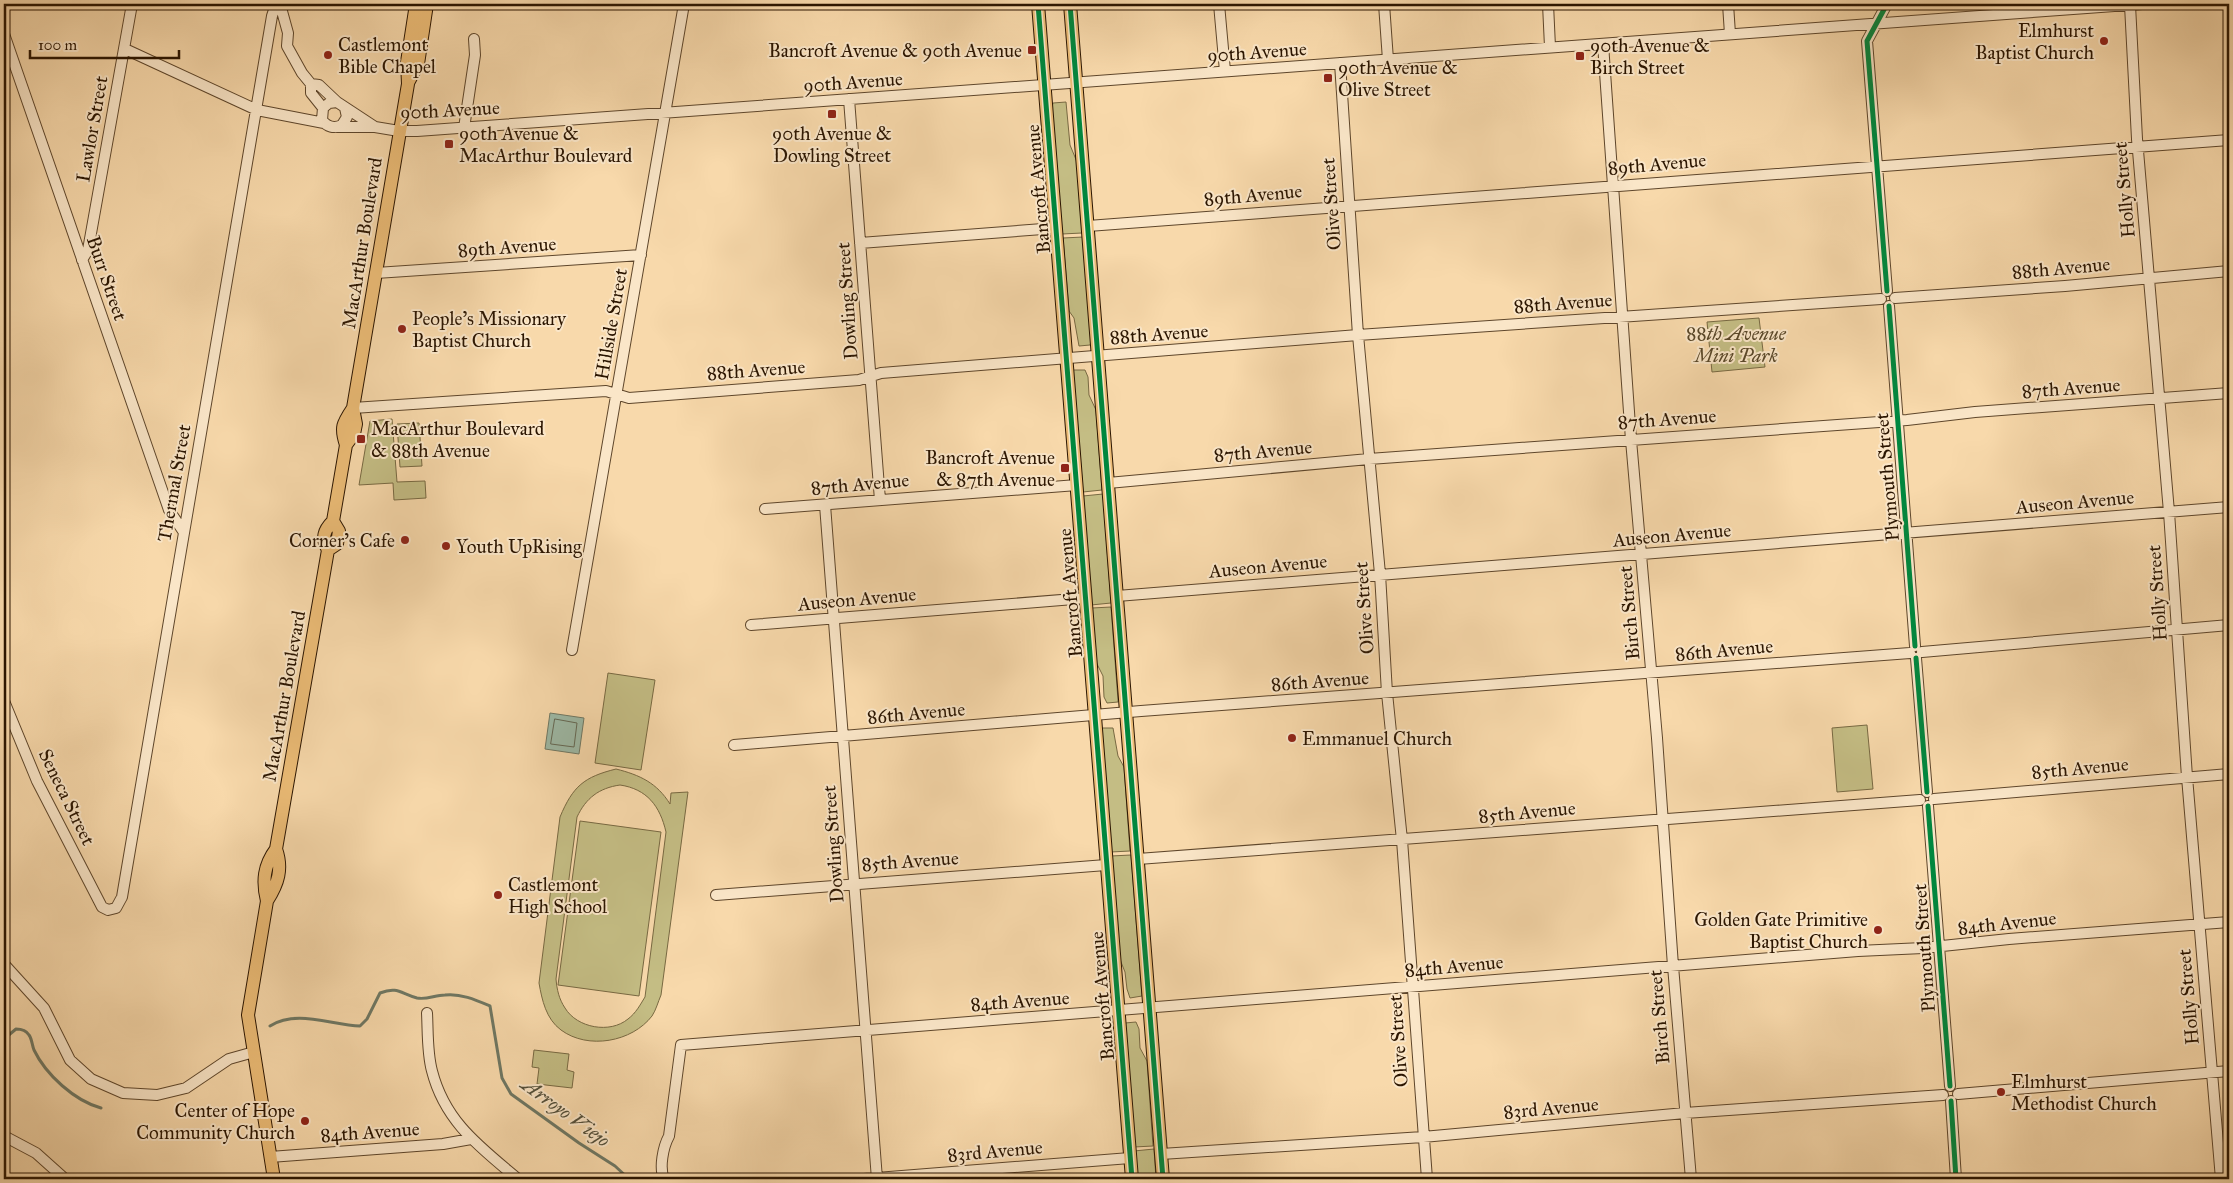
<svg xmlns="http://www.w3.org/2000/svg" width="2233" height="1183" viewBox="0 0 2233 1183" font-family="'IM FELL Great Primer',serif">
  <style>
    .green { fill: #c4bd84; stroke: #786942; fill-rule: evenodd }
    .water { fill: #9dbaa7; stroke: #6f7864 }
    .lines { fill: none; stroke-linecap: round; stroke-linejoin: round }
    .shore { stroke: #646854; stroke-width: 1 }
    .stream { stroke: #6f7864; stroke-width: 3 }
    .minor-casing { stroke: #5e462b; stroke-width: 12 }
    .major-casing { stroke: #2b1500; stroke-width: 14 }
    .minor { stroke: #fae6c8; stroke-width: 10 }
    .major { stroke: #ecbc76; stroke-width: 12 }
    .cycleway-casing { stroke: #fae6c8; stroke-width: 8 }
    .cycleway { stroke: #00873e; stroke-width: 5 }
    .poi-dot { fill: #8f2418; stroke: #fae6c8; stroke-width: 2 }
    .labels { text-anchor: middle; dominant-baseline: central; stroke-width: 4; stroke-linejoin: round; paint-order: stroke }
    .poi-label { font-size: 19px; fill: #2b1500; stroke: #fae6c8; text-anchor: start }
    .street-label { font-size: 19px; fill: #2b1500; stroke: #fae6c8 }
    .park-label { font-size: 19px; font-style: italic; fill: #594728; stroke: #fae6c8 }
    .water-label { font-size: 20px; font-style: italic; fill: #534f3a; stroke: #fae6c8 }
  </style>
  <rect width="100%" height="100%" fill="#f8d9ab"/>
  <filter id="stains"><feTurbulence type="fractalNoise" baseFrequency=".004" numOctaves="4"/><feColorMatrix values="0 0 0 0 .2 0 0 0 0 .09 0 0 0 0 .02 0 0 0 .5 -.17"/></filter>
  <radialGradient id="worn" r=".72"><stop offset=".6" stop-color="#630" stop-opacity="0"/><stop offset="1" stop-color="#630" stop-opacity=".3"/></radialGradient>
  <path class="green" d="M 1066,102 L 1070,145 L 1077,162 L 1082,233 L 1062,234 L 1052,107 L 1053,103 Z
    M 1083,237 L 1091,343 L 1090,345 L 1079,346 L 1074,318 L 1069,311 L 1063,238 Z
    M 1759,318 L 1765,367 L 1712,372 L 1707,322 Z
    M 1073,370 L 1085,370 L 1088,377 L 1089,395 L 1096,410 L 1102,490 L 1083,492 Z
    M 392,419 L 397,482 L 425,481 L 426,498 L 394,500 L 393,483 L 359,485 L 370,421 Z
    M 419,423 L 422,466 L 400,467 L 397,424 Z
    M 1103,494 L 1111,603 L 1091,605 L 1083,496 Z
    M 1111,607 L 1118,700 L 1118,702 L 1107,703 L 1104,697 L 1103,676 L 1096,662 L 1092,608 Z
    M 608,673 L 655,680 L 641,770 L 595,763 Z
    M 1867,725 L 1873,789 L 1837,792 L 1832,728 Z
    M 1101,728 L 1113,728 L 1118,756 L 1124,767 L 1130,851 L 1111,852 Z
    M 616,769 C 640,775 657,783 670,804 L 671,793 L 688,792 L 661,995 C 658,1002 656,1010 652,1016 C 632,1042 588,1050 561,1030 C 546,1019 542,1000 539,983 L 560,817 C 573,786 584,777 616,769 ZM 620,785 C 647,789 660,806 666,832 L 645,997 C 640,1005 636,1013 628,1019 C 610,1034 577,1028 565,1008 C 559,999 557,990 556,979 L 577,817 C 586,798 599,788 620,785 Z
    M 580,821 L 661,832 L 639,996 L 558,985 Z
    M 1131,855 L 1142,996 L 1130,998 L 1127,989 L 1125,972 L 1119,957 L 1111,856 Z
    M 1136,1022 L 1139,1029 L 1140,1048 L 1147,1061 L 1153,1146 L 1134,1147 L 1125,1023 Z
    M 534,1050 L 569,1054 L 567,1070 L 574,1072 L 572,1088 L 537,1084 L 539,1068 L 532,1067 Z
    M 1154,1149 L 1156,1179 L 1136,1179 L 1134,1151 Z"/>
  <path class="water" d="M 550,713 L 584,718 L 579,754 L 545,749 Z"/>
  <g class="lines">
    <path class="shore" d="M 555,719 L 577,723 L 574,747 L 551,744 Z"/>
    <path class="stream" d="M 270,1026 C 296,1009 331,1025 360,1026 L 367,1019 L 380,993 C 398,986 401,994 417,998 C 427,1000 435,995 445,995 C 460,993 476,1000 490,1006 L 502,1078 L 511,1094 L 579,1143 L 615,1166 L 629,1179
      M 4,1039 L 16,1029 C 22,1029 26,1030 29,1035 C 32,1039 32,1045 34,1050 C 46,1075 75,1101 101,1108"/>
    <defs>
      <path id="minor" d="M 280,4 L 288,33 L 287,46 L 302,73 L 311,84 L 311,93 L 323,108
        M 1219,4 L 1225,71
        M 1384,4 L 1388,60
        M 1548,4 L 1550,47
        M 1728,4 L 1730,34
        M 1887,4 L 1867,41 L 1887,291
        M 2130,5 L 2137,139 L 2169,512 L 2187,777 L 2221,1179
        M 4,34 L 169,510 L 183,531
        M 1603,44 L 1631,440 L 1657,738 L 1673,966 L 1691,1179
        M 125,49 L 257,110 L 324,123
        M 1340,63 L 1358,335 L 1380,574 L 1387,693 L 1402,840 L 1427,1179
        M 311,84 L 319,85 L 337,102
        M 849,99 L 880,500
        M 345,108 L 347,117 L 342,125 C 334,129 327,127 322,120 L 323,108 L 329,103 L 337,102 L 375,127 L 399,131 L 417,131 L 2142,4
        M 337,127 L 375,127
        M 464,128 L 475,55 L 474,39
        M 1088,226 L 2229,140
        M 860,243 L 1056,228
        M 82,260 L 88,250 L 132,4
        M 376,273 L 641,255
        M 1895,298 L 2065,286 L 2229,271
        M 1889,306 L 1915,646
        M 353,408 L 606,391 L 629,398 L 859,380 L 881,373 L 1358,335 L 1881,299
        M 1108,483 L 1369,459 L 1907,420 L 1975,412 L 2229,393
        M 825,505 L 877,1179
        M 765,509 L 1077,485
        M 1117,596 L 2229,507
        M 751,625 L 1086,598
        M 572,650 L 684,4
        M 1922,652 L 2229,625
        M 1916,658 L 1927,792
        M 4,701 L 37,781 L 102,907 L 108,910 L 116,908 L 122,897 L 272,16 L 276,4
        M 734,745 L 1141,711 L 1910,653
        M 1934,799 L 2229,774
        M 1928,806 L 1950,1086
        M 1138,859 L 1920,800
        M 716,895 L 1106,865
        M 4,964 L 44,1008 L 70,1060 L 91,1079 L 123,1093 L 157,1095 L 186,1088 L 229,1059 L 254,1052
        M 427,1013 C 428,1032 427,1053 432,1071 C 445,1122 480,1147 518,1179
        M 1958,1094 L 2229,1071
        M 1951,1101 L 1956,1179
        M 4,1136 L 36,1153 L 65,1179
        M 1161,1154 L 1423,1137 L 1685,1113 L 1943,1095
        M 270,1157 L 443,1144 L 471,1139
        M 664,1179 C 659,1168 663,1147 669,1136 L 681,1045 L 1858,951 L 1923,948 L 2009,939 L 2229,922
        M 864,1179 L 1130,1158"/>
      <path id="major" d="M 1038,4 L 1132,1179
        M 1070,4 L 1163,1179
        M 409,81 L 418,64 L 427,4
        M 346,445 C 340,427 343,423 353,408
        M 328,550 L 337,544 L 339,531 L 333,521
        M 267,901 C 278,884 283,869 276,849
        M 274,1179 L 248,1015 L 267,901 C 262,881 264,865 276,849 L 328,550 C 321,538 324,530 333,521 L 346,445 L 354,434 L 356,424 L 353,408 L 408,84 L 407,62 L 416,4"/>
    </defs>
    <use href="#minor" class="minor-casing"/>
    <use href="#major" class="major-casing"/>
    <use href="#minor" class="minor"/>
    <use href="#major" class="major"/>
    <defs>
      <path id="cycleway" d="M 1038,4 L 1132,1179
        M 1070,4 L 1163,1179
        M 1887,4 L 1867,41 L 1887,291
        M 1889,306 L 1915,646
        M 1916,658 L 1927,792
        M 1928,806 L 1950,1086
        M 1951,1101 L 1956,1179"/>
    </defs>
    <use href="#cycleway" class="cycleway-casing"/>
    <use href="#cycleway" class="cycleway"/>
  </g>
  <g class="poi-dot">
    <circle cx="2104" cy="41" r="5"/>
    <rect x="1027" y="45" width="10" height="10" rx="2.5"/>
    <circle cx="328" cy="55" r="5"/>
    <rect x="1575" y="51" width="10" height="10" rx="2.5"/>
    <rect x="1323" y="73" width="10" height="10" rx="2.5"/>
    <rect x="827" y="109" width="10" height="10" rx="2.5"/>
    <rect x="444" y="139" width="10" height="10" rx="2.5"/>
    <circle cx="402" cy="329" r="5"/>
    <rect x="356" y="434" width="10" height="10" rx="2.5"/>
    <rect x="1060" y="463" width="10" height="10" rx="2.5"/>
    <circle cx="405" cy="540" r="5"/>
    <circle cx="446" cy="546" r="5"/>
    <circle cx="1292" cy="738" r="5"/>
    <circle cx="498" cy="895" r="5"/>
    <circle cx="1878" cy="930" r="5"/>
    <circle cx="2001" cy="1092" r="5"/>
    <circle cx="305" cy="1121" r="5"/>
  </g>
  <g class="labels">
    <g class="poi-label">
      <text x="2094" y="30" text-anchor="end">Elmhurst<tspan x="2094" dy="22">Baptist Church</tspan></text>
      <text x="338" y="44">Castlemont<tspan x="338" dy="22">Bible Chapel</tspan></text>
      <text x="1590" y="45">90th Avenue &amp;<tspan x="1590" dy="22">Birch Street</tspan></text>
      <text x="1022" y="50" text-anchor="end">Bancroft Avenue &amp; 90th Avenue</text>
      <text x="1338" y="67">90th Avenue &amp;<tspan x="1338" dy="22">Olive Street</tspan></text>
      <text x="459" y="133">90th Avenue &amp;<tspan x="459" dy="22">MacArthur Boulevard</tspan></text>
      <text x="832" y="133" text-anchor="middle">90th Avenue &amp;<tspan x="832" dy="22">Dowling Street</tspan></text>
      <text x="412" y="318">People's Missionary<tspan x="412" dy="22">Baptist Church</tspan></text>
      <text x="371" y="428">MacArthur Boulevard<tspan x="371" dy="22">&amp; 88th Avenue</tspan></text>
      <text x="1055" y="457" text-anchor="end">Bancroft Avenue<tspan x="1055" dy="22">&amp; 87th Avenue</tspan></text>
      <text x="395" y="540" text-anchor="end">Corner's Cafe</text>
      <text x="456" y="546">Youth UpRising</text>
      <text x="1302" y="738">Emmanuel Church</text>
      <text x="508" y="884">Castlemont<tspan x="508" dy="22">High School</tspan></text>
      <text x="1868" y="919" text-anchor="end">Golden Gate Primitive<tspan x="1868" dy="22">Baptist Church</tspan></text>
      <text x="2011" y="1081">Elmhurst<tspan x="2011" dy="22">Methodist Church</tspan></text>
      <text x="295" y="1110" text-anchor="end">Center of Hope<tspan x="295" dy="22">Community Church</tspan></text>
    </g>
    <g class="street-label">
      <text transform="translate(1257 52) rotate(-4)">90th Avenue</text>
      <text transform="translate(853 82) rotate(-4)">90th Avenue</text>
      <text transform="translate(450 110) rotate(-3)">90th Avenue</text>
      <text transform="translate(92 129) rotate(-80)">Lawlor Street</text>
      <text transform="translate(1657 164) rotate(-5)">89th Avenue</text>
      <text transform="translate(1038 189) rotate(-95)">Bancroft Avenue</text>
      <text transform="translate(2124 190) rotate(-95)">Holly Street</text>
      <text transform="translate(1253 195) rotate(-5)">89th Avenue</text>
      <text transform="translate(1331 204) rotate(-94)">Olive Street</text>
      <text transform="translate(362 243) rotate(-81)">MacArthur Boulevard</text>
      <text transform="translate(507 247) rotate(-4)">89th Avenue</text>
      <text transform="translate(2061 268) rotate(-5)">88th Avenue</text>
      <text transform="translate(107 278) rotate(71)">Burr Street</text>
      <text transform="translate(847 301) rotate(-94)">Dowling Street</text>
      <text transform="translate(1563 303) rotate(-4)">88th Avenue</text>
      <text transform="translate(611 324) rotate(-80)">Hillside Street</text>
      <text transform="translate(1159 334) rotate(-4)">88th Avenue</text>
      <text transform="translate(756 370) rotate(-4)">88th Avenue</text>
      <text transform="translate(2071 388) rotate(-4)">87th Avenue</text>
      <text transform="translate(1667 419) rotate(-4)">87th Avenue</text>
      <text transform="translate(1263 451) rotate(-5)">87th Avenue</text>
      <text transform="translate(1887 477) rotate(-95)">Plymouth Street</text>
      <text transform="translate(174 483) rotate(-80)">Thermal Street</text>
      <text transform="translate(860 484) rotate(-5)">87th Avenue</text>
      <text transform="translate(2075 502) rotate(-5)">Auseon Avenue</text>
      <text transform="translate(1672 535) rotate(-5)">Auseon Avenue</text>
      <text transform="translate(1268 566) rotate(-5)">Auseon Avenue</text>
      <text transform="translate(1070 593) rotate(-95)">Bancroft Avenue</text>
      <text transform="translate(2157 593) rotate(-94)">Holly Street</text>
      <text transform="translate(857 599) rotate(-5)">Auseon Avenue</text>
      <text transform="translate(1364 608) rotate(-94)">Olive Street</text>
      <text transform="translate(1629 613) rotate(-95)">Birch Street</text>
      <text transform="translate(1724 650) rotate(-5)">86th Avenue</text>
      <text transform="translate(1320 681) rotate(-4)">86th Avenue</text>
      <text transform="translate(284 696) rotate(-80)">MacArthur Boulevard</text>
      <text transform="translate(916 713) rotate(-5)">86th Avenue</text>
      <text transform="translate(2080 768) rotate(-5)">85th Avenue</text>
      <text transform="translate(67 797) rotate(64)">Seneca Street</text>
      <text transform="translate(1527 812) rotate(-5)">85th Avenue</text>
      <text transform="translate(833 844) rotate(-94)">Dowling Street</text>
      <text transform="translate(910 861) rotate(-4)">85th Avenue</text>
      <text transform="translate(2007 923) rotate(-6)">84th Avenue</text>
      <text transform="translate(1924 948) rotate(-94)">Plymouth Street</text>
      <text transform="translate(1454 966) rotate(-5)">84th Avenue</text>
      <text transform="translate(1102 996) rotate(-95)">Bancroft Avenue</text>
      <text transform="translate(2188 997) rotate(-95)">Holly Street</text>
      <text transform="translate(1020 1001) rotate(-4)">84th Avenue</text>
      <text transform="translate(1659 1017) rotate(-95)">Birch Street</text>
      <text transform="translate(1398 1041) rotate(-94)">Olive Street</text>
      <text transform="translate(1551 1108) rotate(-5)">83rd Avenue</text>
      <text transform="translate(370 1132) rotate(-4)">84th Avenue</text>
      <text transform="translate(995 1151) rotate(-5)">83rd Avenue</text>
    </g>
    <g class="park-label">
      <text x="1736" y="333">88th Avenue<tspan x="1736" dy="22">Mini Park</tspan></text>
    </g>
    <g class="water-label">
      <text transform="translate(566 1112) rotate(36)">Arroyo Viejo</text>
    </g>
  </g>
  <rect width="2233" height="1183" fill="none" stroke="#f8d9ab" stroke-width="20"/>
  <rect x="5" y="5" width="2223" height="1173" fill="none" stroke="#2b1500" stroke-width="2.5"/>
  <rect x="10" y="10" width="2213" height="1163" fill="none" stroke="#2b1500"/>
  <path d="M30 50v8h149v-8" fill="none" stroke="#2b1500" stroke-width="2.5"/>
  <text x="38" y="50" font-size="15" fill="#2b1500" stroke="#fae6c8" stroke-width="4" paint-order="stroke">100 m</text>
  <rect width="100%" height="100%" filter="url(#stains)"/>
  <rect width="100%" height="100%" fill="url(#worn)"/>
</svg>
